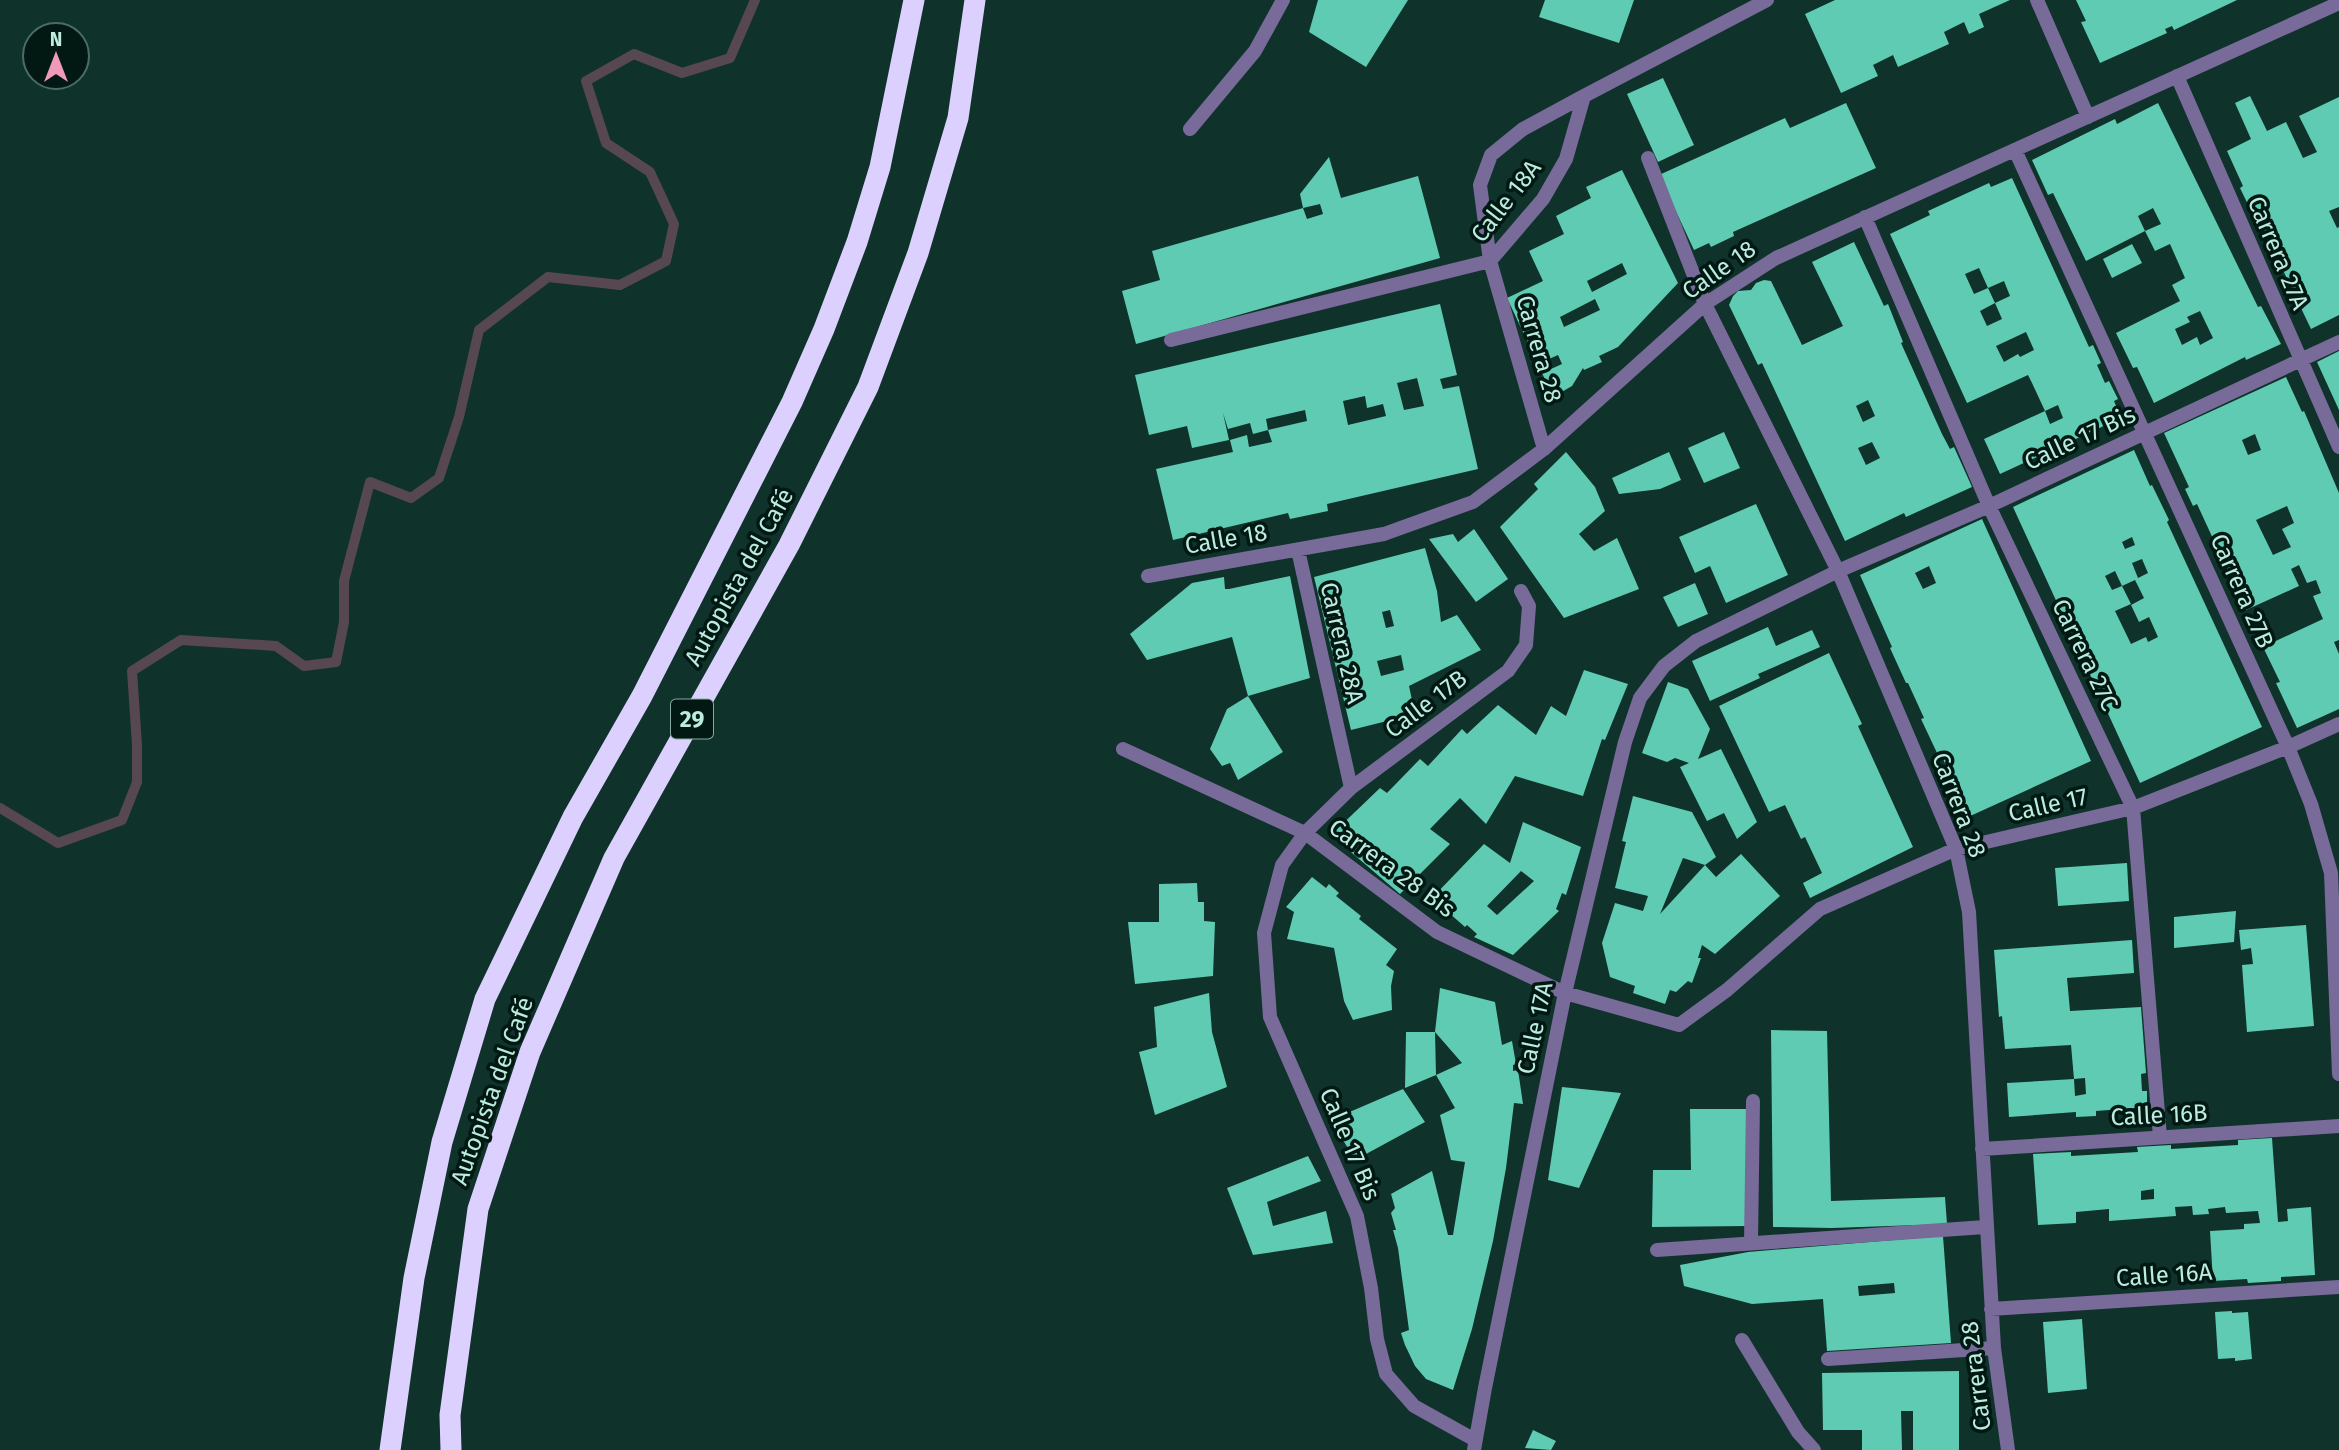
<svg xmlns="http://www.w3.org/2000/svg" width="2339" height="1450" viewBox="0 0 2339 1450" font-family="'Fira Sans',sans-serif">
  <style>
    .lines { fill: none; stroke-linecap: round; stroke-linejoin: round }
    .stream { stroke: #574751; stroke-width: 10 }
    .building { fill: #5fcbb3; fill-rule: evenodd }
    .lane { stroke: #786a99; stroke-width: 14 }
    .street { stroke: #786a99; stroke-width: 14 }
    .highway { stroke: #dcd0fe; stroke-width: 21 }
    .labels { text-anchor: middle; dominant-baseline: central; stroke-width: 7; stroke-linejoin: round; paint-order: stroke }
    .shield { fill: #021813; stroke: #84aca2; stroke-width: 2 }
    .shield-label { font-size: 23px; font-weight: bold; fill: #bbecdf }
    .street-label { font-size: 24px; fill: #bbecdf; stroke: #021813 }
  </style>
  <rect width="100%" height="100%" fill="#0f322b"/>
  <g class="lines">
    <path class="stream" d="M 0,808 L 58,843 L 122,820 L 137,782 L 137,745 L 132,671 L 181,640 L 276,646 L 304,666 L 336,662 L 344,622 L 344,581 L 370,482 L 411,498 L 439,478 L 459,417 L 479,330 L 548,277 L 620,285 L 666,261 L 674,224 L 650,172 L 606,143 L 586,81 L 634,54 L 682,73 L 730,58 L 755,0"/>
  </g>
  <path class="building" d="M 1318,0 L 1408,0 L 1366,67 L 1309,32 Z
    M 1545,0 L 1634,0 L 1619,43 L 1539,17 Z
    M 1835,0 L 2010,0 L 1979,14 L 1984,27 L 1969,34 L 1964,22 L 1944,32 L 1949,44 L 1898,67 L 1893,55 L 1873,65 L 1878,76 L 1841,93 L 1805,14 Z
    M 2076,0 L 2237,0 L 2174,30 L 2172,26 L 2165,29 L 2167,33 L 2100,63 L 2081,22 L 2086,21 Z
    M 1663,78 L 1694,145 L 1658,162 L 1627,94 Z
    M 2250,96 L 2267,131 L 2286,122 L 2303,158 L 2317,152 L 2299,116 L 2339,97 L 2339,207 L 2329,211 L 2337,228 L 2339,227 L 2339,315 L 2311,329 L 2260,222 L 2257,223 L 2240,188 L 2243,186 L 2227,151 L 2251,139 L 2235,103 Z
    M 1846,103 L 1876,168 L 1733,232 L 1734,236 L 1711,247 L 1709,243 L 1694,250 L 1659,175 L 1785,118 L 1790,128 Z
    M 2158,103 L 2258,307 L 2261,306 L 2281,344 L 2246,360 L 2245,357 L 2154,403 L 2137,367 L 2133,368 L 2116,333 L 2180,301 L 2172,285 L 2185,278 L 2170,244 L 2155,251 L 2145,231 L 2086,261 L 2053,193 L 2048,195 L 2032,160 L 2115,119 L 2117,124 ZM 2153,208 L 2161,224 L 2145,231 L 2138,216 ZM 2200,311 L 2213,338 L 2200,345 L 2197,337 L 2182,345 L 2175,329 L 2190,322 L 2187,317 Z
    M 1329,157 L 1341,198 L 1418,176 L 1440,258 L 1136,344 L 1122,291 L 1160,280 L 1152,251 L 1303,208 L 1307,219 L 1323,214 L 1320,204 L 1303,208 L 1300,194 Z
    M 1622,170 L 1678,283 L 1618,347 L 1599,356 L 1602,362 L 1584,370 L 1583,368 L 1572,386 L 1553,397 L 1542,373 L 1562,364 L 1558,355 L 1538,364 L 1507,298 L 1543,281 L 1529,251 L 1564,234 L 1556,216 L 1591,198 L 1586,187 ZM 1622,263 L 1627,274 L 1592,292 L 1587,281 ZM 1595,299 L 1600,310 L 1564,327 L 1560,317 Z
    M 2012,178 L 2089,347 L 2093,345 L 2101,363 L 2097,365 L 2105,383 L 2109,381 L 2118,399 L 2114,401 L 2121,418 L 2000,474 L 1984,439 L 2045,411 L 2032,383 L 2028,375 L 1967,403 L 1890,234 L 1930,215 L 1928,211 L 1989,183 L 1991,187 ZM 1979,268 L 1988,288 L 2004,281 L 2010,296 L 1995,303 L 1988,288 L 1974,294 L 1965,274 ZM 1995,303 L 2002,319 L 1987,326 L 1980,311 ZM 2026,332 L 2034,350 L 2020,357 L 2018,354 L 2004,362 L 1996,346 ZM 2058,405 L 2063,418 L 2050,424 L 2045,411 Z
    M 1854,242 L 1884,306 L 1888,304 L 1903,342 L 1901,343 L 1942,434 L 1950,449 L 1954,447 L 1972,487 L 1906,517 L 1904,513 L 1845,541 L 1762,363 L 1758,365 L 1729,305 L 1733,296 L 1738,291 L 1751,290 L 1756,283 L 1764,280 L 1771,281 L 1802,345 L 1843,326 L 1812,262 ZM 1868,400 L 1875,416 L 1863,422 L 1856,406 ZM 1872,442 L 1880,458 L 1866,465 L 1858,448 Z
    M 2132,244 L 2142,263 L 2112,278 L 2103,259 Z
    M 1440,304 L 1457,375 L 1440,379 L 1443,389 L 1459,386 L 1478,469 L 1327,504 L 1328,511 L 1290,519 L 1288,513 L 1173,540 L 1156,469 L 1233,452 L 1230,440 L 1247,435 L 1249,447 L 1272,442 L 1268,430 L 1307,421 L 1305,410 L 1266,419 L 1268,430 L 1253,434 L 1250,423 L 1228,429 L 1223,413 L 1229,440 L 1192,448 L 1187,426 L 1149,435 L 1135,375 ZM 1417,378 L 1424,406 L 1404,410 L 1397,383 ZM 1365,396 L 1367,408 L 1383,404 L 1386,416 L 1348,425 L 1343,401 Z
    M 2339,351 L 2339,410 L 2317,362 Z
    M 2286,377 L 2302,412 L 2304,411 L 2339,493 L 2339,640 L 2334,642 L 2339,654 L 2339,709 L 2297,728 L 2276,683 L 2280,682 L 2263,647 L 2323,619 L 2313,596 L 2321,593 L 2316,580 L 2307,583 L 2299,565 L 2291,569 L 2299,586 L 2246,610 L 2197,504 L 2193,506 L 2185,489 L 2189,487 L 2164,433 ZM 2255,434 L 2261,450 L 2248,455 L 2242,440 ZM 2287,506 L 2294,523 L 2282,529 L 2291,547 L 2273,555 L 2256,520 Z
    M 1724,432 L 1740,468 L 1704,483 L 1688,448 Z
    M 2134,450 L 2150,486 L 2152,485 L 2169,520 L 2167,522 L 2262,727 L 2140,783 L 2013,507 ZM 2132,537 L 2135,545 L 2125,549 L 2122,542 ZM 2142,559 L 2148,573 L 2138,578 L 2132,563 ZM 2115,571 L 2122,586 L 2135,580 L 2144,598 L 2131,605 L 2139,622 L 2149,617 L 2158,637 L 2148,642 L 2146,637 L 2131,644 L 2115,611 L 2131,604 L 2122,586 L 2112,590 L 2105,576 Z
    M 1566,452 L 1595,487 L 1605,511 L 1579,534 L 1594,551 L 1617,538 L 1639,589 L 1564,618 L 1500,527 L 1538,489 L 1534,484 Z
    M 1669,452 L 1681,480 L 1660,489 L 1619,494 L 1612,478 Z
    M 1756,504 L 1788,575 L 1726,603 L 1710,566 L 1695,573 L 1679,537 Z
    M 1982,519 L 2091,761 L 1968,817 L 1941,754 L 1938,755 L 1921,719 L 1924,718 L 1908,683 L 1906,683 L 1890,648 L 1892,647 L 1860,575 ZM 1929,566 L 1936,583 L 1923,589 L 1915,573 Z
    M 1474,529 L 1508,579 L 1476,602 L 1429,539 L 1453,534 L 1458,542 Z
    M 1425,548 L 1437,591 L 1441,622 L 1457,615 L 1481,650 L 1409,686 L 1415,714 L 1351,730 L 1314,577 ZM 1390,610 L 1394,626 L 1386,628 L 1382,612 ZM 1401,655 L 1404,670 L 1381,676 L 1377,661 Z
    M 1290,576 L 1310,678 L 1248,696 L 1232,637 L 1147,660 L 1130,634 L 1192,583 L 1224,577 L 1225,589 L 1229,589 Z
    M 1695,583 L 1708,614 L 1678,627 L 1663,597 Z
    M 1768,627 L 1776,646 L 1812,630 L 1820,647 L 1758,674 L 1760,678 L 1710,701 L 1692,661 Z
    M 1829,653 L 1862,724 L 1858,726 L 1913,847 L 1810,898 L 1803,883 L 1822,873 L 1805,837 L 1801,839 L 1785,805 L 1769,812 L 1719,706 Z
    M 1584,670 L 1628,684 L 1605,740 L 1602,739 L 1583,796 L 1515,776 L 1486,824 L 1460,798 L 1430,829 L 1450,844 L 1400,894 L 1331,835 L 1380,788 L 1387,793 L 1420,759 L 1428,766 L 1462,729 L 1467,734 L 1498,705 L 1536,735 L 1551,706 L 1566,716 Z
    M 1668,682 L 1688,689 L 1710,729 L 1698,759 L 1721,749 L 1757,822 L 1737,839 L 1724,813 L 1707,821 L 1680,767 L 1689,763 L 1675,758 L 1667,762 L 1642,753 Z
    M 1248,696 L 1283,752 L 1238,780 L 1230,763 L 1222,766 L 1210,749 L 1227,709 Z
    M 1633,796 L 1692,812 L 1716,857 L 1705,865 L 1683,858 L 1660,914 L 1705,865 L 1716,877 L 1741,854 L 1780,896 L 1715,954 L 1702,945 L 1698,958 L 1701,958 L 1692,983 L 1688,981 L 1676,992 L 1670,990 L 1665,1004 L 1633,993 L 1635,986 L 1610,977 L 1602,943 L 1615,903 L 1643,911 L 1648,896 L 1615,888 L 1626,842 L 1622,841 Z
    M 1523,822 L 1581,847 L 1566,895 L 1562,893 L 1556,909 L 1559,911 L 1513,955 L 1474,937 L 1477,934 L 1467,925 L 1465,927 L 1432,898 L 1484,844 L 1510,863 ZM 1521,871 L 1534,881 L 1497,915 L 1487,906 Z
    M 2127,863 L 2129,901 L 2058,906 L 2055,868 Z
    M 1312,877 L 1326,888 L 1329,884 L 1339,893 L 1336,896 L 1361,916 L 1359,919 L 1397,949 L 1386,965 L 1394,971 L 1391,986 L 1392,1010 L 1353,1020 L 1344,1001 L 1334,948 L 1287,939 L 1294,912 L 1286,907 Z
    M 1197,883 L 1198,902 L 1204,902 L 1204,921 L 1215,922 L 1213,976 L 1135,984 L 1128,922 L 1159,922 L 1159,884 Z
    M 2236,911 L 2234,942 L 2174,948 L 2174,917 Z
    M 2306,925 L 2314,1026 L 2247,1032 L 2242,965 L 2253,964 L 2251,948 L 2241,950 L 2239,930 Z
    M 2132,940 L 2134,973 L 2067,978 L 2070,1011 L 2141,1007 L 2146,1073 L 2141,1074 L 2142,1091 L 2147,1091 L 2147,1107 L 2096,1111 L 2096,1116 L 2076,1117 L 2076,1112 L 2009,1117 L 2007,1083 L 2074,1079 L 2075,1096 L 2086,1094 L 2085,1078 L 2074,1079 L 2071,1045 L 2005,1049 L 2002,1016 L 1999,1017 L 1994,950 Z
    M 1440,988 L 1495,1002 L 1502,1045 L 1512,1041 L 1516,1064 L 1513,1065 L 1513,1071 L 1518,1070 L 1523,1104 L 1514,1103 L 1506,1168 L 1493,1241 L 1472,1329 L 1453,1390 L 1426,1379 L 1415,1366 L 1405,1345 L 1401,1333 L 1409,1330 L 1398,1248 L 1393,1230 L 1396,1230 L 1391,1213 L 1395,1208 L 1391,1194 L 1432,1171 L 1448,1235 L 1453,1235 L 1465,1162 L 1451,1160 L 1440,1115 L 1455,1108 L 1436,1075 L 1462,1063 L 1435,1032 L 1436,1075 L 1405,1088 L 1406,1032 L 1435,1032 Z
    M 1209,993 L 1212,1032 L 1227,1087 L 1155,1115 L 1139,1052 L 1157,1047 L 1154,1007 Z
    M 1771,1030 L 1827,1031 L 1831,1201 L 1945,1197 L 1947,1224 L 1832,1228 L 1773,1227 Z
    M 1562,1087 L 1621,1093 L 1579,1188 L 1548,1180 Z
    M 1403,1089 L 1425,1122 L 1355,1160 L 1331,1120 Z
    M 1690,1109 L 1748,1109 L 1749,1226 L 1652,1227 L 1653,1170 L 1691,1170 Z
    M 2272,1138 L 2278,1222 L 2288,1221 L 2287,1209 L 2311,1207 L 2315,1275 L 2281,1277 L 2281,1281 L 2248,1283 L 2247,1279 L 2213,1281 L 2210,1231 L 2244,1229 L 2244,1224 L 2260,1223 L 2258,1211 L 2226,1213 L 2225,1207 L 2208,1209 L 2209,1214 L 2193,1215 L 2192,1206 L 2175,1207 L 2176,1216 L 2109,1221 L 2109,1209 L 2076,1212 L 2076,1223 L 2038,1225 L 2033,1154 L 2071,1152 L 2071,1156 L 2138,1152 L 2137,1147 L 2171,1145 L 2171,1149 L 2238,1145 L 2238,1140 ZM 2154,1189 L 2154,1199 L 2141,1200 L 2141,1191 Z
    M 1308,1156 L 1321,1181 L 1267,1202 L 1273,1226 L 1326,1211 L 1333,1243 L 1253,1255 L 1227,1188 Z
    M 1943,1236 L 1951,1343 L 1827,1351 L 1823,1299 L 1752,1304 L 1684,1286 L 1680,1265 L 1748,1252 ZM 1894,1283 L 1895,1293 L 1859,1296 L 1858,1286 Z
    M 2232,1311 L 2232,1313 L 2248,1312 L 2252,1359 L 2235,1361 L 2235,1358 L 2218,1359 L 2215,1312 Z
    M 2082,1319 L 2087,1389 L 2048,1393 L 2043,1322 Z
    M 1959,1371 L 1959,1450 L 1913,1450 L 1913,1411 L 1901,1411 L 1902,1450 L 1862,1450 L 1862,1430 L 1823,1430 L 1822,1373 Z
    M 1533,1430 L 1556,1441 L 1551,1450 L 1525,1448 Z"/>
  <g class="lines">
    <path class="lane" d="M 1190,129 L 1255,51 L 1283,0"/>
    <path class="street" d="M 2037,0 L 2088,117
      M 2177,76 L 2339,447
      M 2015,150 L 2288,747 L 2311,804 L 2331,873 L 2339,1074
      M 1648,158 L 1705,304 L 1838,571 L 1956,849 L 1969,912 L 1994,1348 L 2008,1450
      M 1865,217 L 1989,506 L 2133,808 L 2160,1137
      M 1171,340 L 1490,261 L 1543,199 L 1566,159 L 1584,96 L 1767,0
      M 1544,449 L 1490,261 L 1480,185 L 1491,155 L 1523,129 L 1584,96
      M 1298,550 L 1351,788
      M 1148,576 L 1384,534 L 1473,502 L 1544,449 L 1705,304 L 1776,258 L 2339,3
      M 1123,749 L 1305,833 L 1437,932 L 1565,993 L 1679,1025 L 1727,990 L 1820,909 L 1956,849 L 2133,808 L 2288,747 L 2339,724
      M 1982,1149 L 2339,1126
      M 1751,1242 L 1753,1101
      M 1657,1250 L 1985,1227
      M 1991,1309 L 2339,1287
      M 1742,1340 L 1798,1432 L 1814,1450
      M 1828,1359 L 1994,1348
      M 1475,1440 L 1414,1406 L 1386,1374 L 1377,1339 L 1371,1288 L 1357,1216 L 1270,1017 L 1264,933 L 1282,865 L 1305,833 L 1351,788 L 1508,671 L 1526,645 L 1529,606 L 1521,591
      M 1474,1450 L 1485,1388 L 1565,993 L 1625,742 L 1640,698 L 1664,666 L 1696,641 L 1838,571 L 1989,506 L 2339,342"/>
    <path class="highway" d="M 390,1450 L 414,1278 L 442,1142 L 485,999 L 573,817 L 642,696 L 792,402 L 824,329 L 857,242 L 880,167 L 914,0
      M 451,1450 L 450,1415 L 478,1209 L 530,1052 L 614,858 L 789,545 L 868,387 L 918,253 L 958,118 L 975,0"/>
  </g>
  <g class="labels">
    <rect class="shield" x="671" y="699.5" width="42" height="39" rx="5"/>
    <g class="shield-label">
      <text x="692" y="719">29</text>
    </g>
    <g class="street-label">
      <text transform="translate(1506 201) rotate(-52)">Calle 18A</text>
      <text transform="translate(2278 253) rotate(67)">Carrera 27A</text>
      <text transform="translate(1719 270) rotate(-35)">Calle 18</text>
      <text transform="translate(1539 349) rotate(74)">Carrera 28</text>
      <text transform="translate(2080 438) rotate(-25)">Calle 17 Bis</text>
      <text transform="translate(1226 539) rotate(-10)">Calle 18</text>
      <text transform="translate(739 577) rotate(-61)">Autopista del Café</text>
      <text transform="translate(2242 591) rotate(66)">Carrera 27B</text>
      <text transform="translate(1342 643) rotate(77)">Carrera 28A</text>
      <text transform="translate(2085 655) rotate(64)">Carrera 27C</text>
      <text transform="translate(1426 704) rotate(-37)">Calle 17B</text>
      <text transform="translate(1959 805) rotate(69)">Carrera 28</text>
      <text transform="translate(2048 805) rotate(-13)">Calle 17</text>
      <text transform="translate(1392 868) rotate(36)">Carrera 28 Bis</text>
      <text transform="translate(1535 1028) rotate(-78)">Calle 17A</text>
      <text transform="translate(492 1091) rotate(-70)">Autopista del Café</text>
      <text transform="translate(2159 1115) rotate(-3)">Calle 16B</text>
      <text transform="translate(1350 1144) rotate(67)">Calle 17 Bis</text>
      <text transform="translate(2164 1275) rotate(-4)">Calle 16A</text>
      <text transform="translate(1976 1376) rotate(-97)">Carrera 28</text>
    </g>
  </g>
  <g transform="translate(56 56)"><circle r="33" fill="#021813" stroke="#4c6d65" stroke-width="2"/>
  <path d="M0-5L12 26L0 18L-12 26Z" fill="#ef9ab8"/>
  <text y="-10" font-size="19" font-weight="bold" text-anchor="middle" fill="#bbecdf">N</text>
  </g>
</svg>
